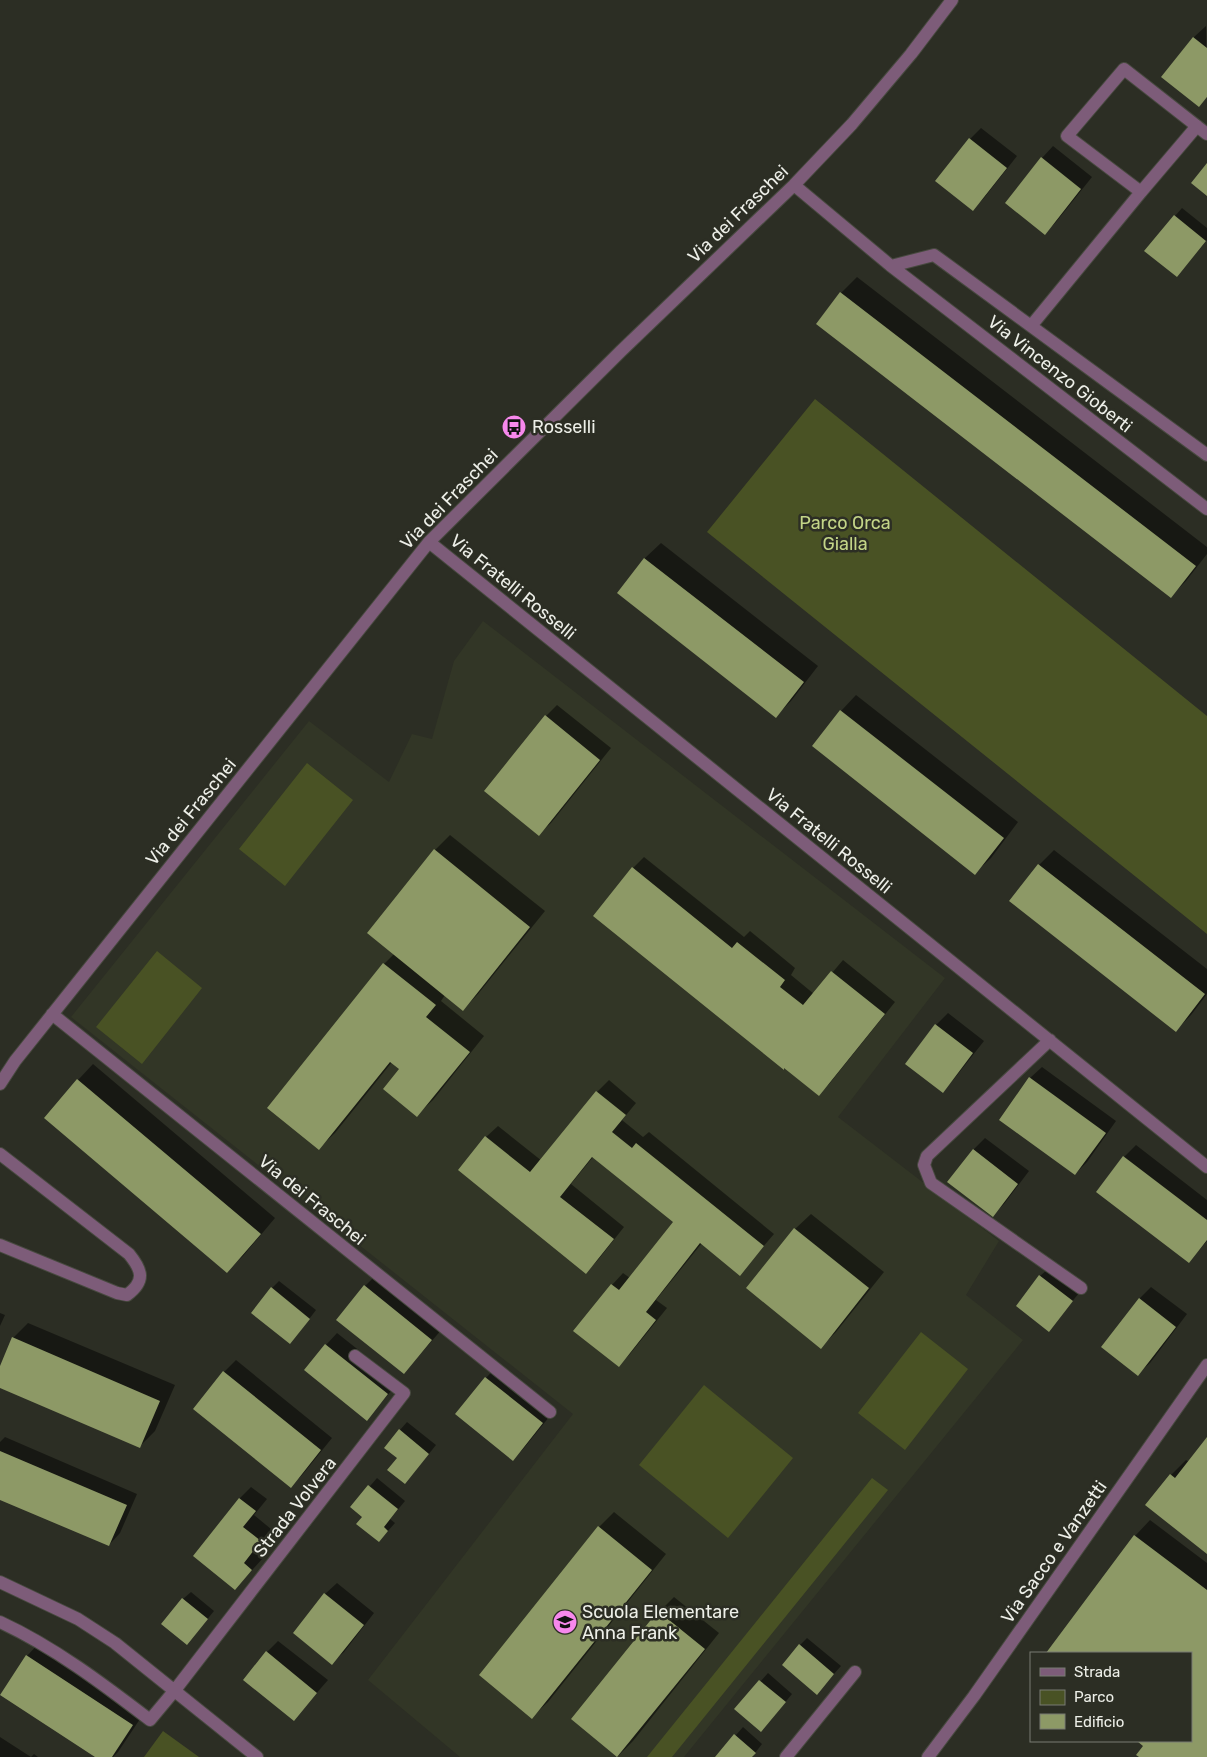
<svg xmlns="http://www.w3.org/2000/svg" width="1207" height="1757" viewBox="0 0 1207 1757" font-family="Rubik,sans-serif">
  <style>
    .built { fill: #323626 }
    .green { fill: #495224 }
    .shadow { fill: #0007 }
    .building { fill: #8d9966 }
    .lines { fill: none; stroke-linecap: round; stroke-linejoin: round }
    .minor-casing { stroke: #47493f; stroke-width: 14 }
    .minor { stroke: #7d5c79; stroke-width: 12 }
    .labels { text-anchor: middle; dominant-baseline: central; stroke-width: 5; stroke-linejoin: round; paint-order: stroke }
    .street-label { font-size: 18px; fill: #edefe8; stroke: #2c2e24 }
    .poi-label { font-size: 18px; fill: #edefe8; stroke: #2c2e24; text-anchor: start }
    .park-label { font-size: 18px; fill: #c3d587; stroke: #2c2e24 }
  </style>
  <rect width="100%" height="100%" fill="#2c2e24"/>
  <path class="built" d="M 483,621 L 945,978 L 838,1117 L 999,1241 L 966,1295 L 1023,1340 L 684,1757 L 460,1757 L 368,1680 L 573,1414 L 71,1017 L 309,721 L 389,782 L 412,734 L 432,739 L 454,661 Z"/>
  <path class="green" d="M 815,399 L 1207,716 L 1207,934 L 707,532 Z
    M 307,763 L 353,800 L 285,886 L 239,849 Z
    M 157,951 L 202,988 L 142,1064 L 96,1027 Z
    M 921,1332 L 968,1369 L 905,1450 L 858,1413 Z
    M 704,1385 L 793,1458 L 728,1538 L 639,1465 Z
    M 872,1478 L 888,1490 L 672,1757 L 647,1757 Z
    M 163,1731 L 199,1757 L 144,1757 Z"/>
  <path class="shadow" d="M 1206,26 L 1207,97 L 1199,106 L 1163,76 L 1194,37 Z
    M 981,128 L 1017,156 L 984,198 L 972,210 L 970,139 Z
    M 1053,146 L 1092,177 L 1056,222 L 1045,233 L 1042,158 Z
    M 1182,208 L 1207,228 L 1207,240 L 1184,268 L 1175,216 Z
    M 857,277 L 1207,547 L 1207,554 L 1186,581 L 1171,596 L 817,324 L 841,293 Z
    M 661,543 L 818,666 L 791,701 L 776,716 L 619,593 L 645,558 Z
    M 856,695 L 1018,822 L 991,858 L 975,873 L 841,711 Z
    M 557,705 L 611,748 L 551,823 L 539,834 L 546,716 Z
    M 450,835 L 545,911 L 478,994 L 463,1010 L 445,995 L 441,1001 L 484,1036 L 433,1100 L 417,1115 L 400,1069 L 392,1062 L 335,1133 L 319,1148 L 268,1107 L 384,964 L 394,954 L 435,850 Z
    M 1054,850 L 1207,969 L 1207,994 L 1191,1015 L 1176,1030 L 1039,865 Z
    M 644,857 L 744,937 L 750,931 L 795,968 L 791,975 L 814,994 L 843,960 L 895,1002 L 830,1083 L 819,1094 L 633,868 Z
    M 948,1013 L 984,1041 L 954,1079 L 943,1091 L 907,1063 L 936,1025 Z
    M 93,1064 L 275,1218 L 243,1256 L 227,1271 L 46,1118 L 78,1080 Z
    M 1042,1067 L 1116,1121 L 1087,1162 L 1075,1174 L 1030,1078 Z
    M 609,1080 L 636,1103 L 622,1120 L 643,1137 L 649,1132 L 774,1234 L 740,1274 L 702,1243 L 656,1300 L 667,1308 L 630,1354 L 618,1366 L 612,1285 L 623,1273 L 630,1278 L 675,1222 L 593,1157 L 571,1184 L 624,1227 L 598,1260 L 586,1272 L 460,1170 L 486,1137 L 498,1126 L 542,1161 L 597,1092 Z
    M 985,1138 L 1029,1171 L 1004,1204 L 993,1215 L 949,1182 L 974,1149 Z
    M 1136,1145 L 1207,1200 L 1207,1241 L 1189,1261 L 1098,1191 L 1124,1157 Z
    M 811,1214 L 884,1272 L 836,1332 L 821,1347 L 748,1288 L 795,1229 Z
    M 1048,1269 L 1079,1293 L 1049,1330 L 1040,1276 Z
    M 377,1274 L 443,1328 L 404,1373 L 338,1319 L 365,1286 Z
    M 279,1281 L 316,1310 L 297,1335 L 272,1288 Z
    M 1151,1287 L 1187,1314 L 1150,1363 L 1138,1374 L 1140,1298 Z
    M 0,1313 L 5,1315 L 0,1326 Z
    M 28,1323 L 175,1385 L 155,1431 L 140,1446 L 0,1387 L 0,1369 L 13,1338 Z
    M 337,1333 L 399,1382 L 367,1419 L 306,1370 L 326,1345 Z
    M 236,1360 L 332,1438 L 303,1474 L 291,1486 L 195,1408 L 224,1372 Z
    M 497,1366 L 554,1411 L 524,1448 L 513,1460 L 457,1414 L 486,1378 Z
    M 407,1422 L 436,1445 L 412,1475 L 399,1458 L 385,1447 Z
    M 5,1437 L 137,1494 L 120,1533 L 109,1545 L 0,1498 L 0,1442 Z
    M 1207,1439 L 1207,1552 L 1171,1475 L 1186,1460 L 1189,1462 Z
    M 377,1478 L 405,1501 L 390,1519 L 395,1523 L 379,1541 L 364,1516 L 352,1507 Z
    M 251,1487 L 267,1499 L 254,1515 L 271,1529 L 254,1551 L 263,1558 L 235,1589 L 194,1556 L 240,1498 Z
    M 614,1512 L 666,1554 L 548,1702 L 532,1717 L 599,1527 Z
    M 1150,1520 L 1207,1563 L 1207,1757 L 1141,1757 L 1145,1745 L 1139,1741 L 1191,1741 L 1191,1653 L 1047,1653 L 1135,1536 Z
    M 337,1583 L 374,1613 L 344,1652 L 332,1663 L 325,1594 Z
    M 191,1592 L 214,1611 L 187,1644 L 183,1599 Z
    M 674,1597 L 719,1633 L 633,1741 L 618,1756 L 659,1612 Z
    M 807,1638 L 841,1666 L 817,1693 L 800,1645 Z
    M 278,1641 L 328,1680 L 294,1719 L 267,1652 Z
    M 38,1644 L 144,1713 L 118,1752 L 113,1757 L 97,1757 L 1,1694 L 27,1656 Z
    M 768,1673 L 792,1694 L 768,1723 L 736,1709 Z
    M 743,1727 L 762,1744 L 752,1757 L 717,1757 Z
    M 0,1737 L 31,1757 L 34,1754 L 38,1757 L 0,1757 Z"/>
  <path class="building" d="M 1193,37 L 1207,48 L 1207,97 L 1199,107 L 1161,77 Z
    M 969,138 L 1007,168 L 973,211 L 935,181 Z
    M 1041,157 L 1081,189 L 1045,235 L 1005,203 Z
    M 1207,163 L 1207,196 L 1191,183 Z
    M 1174,215 L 1206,241 L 1177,277 L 1144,251 Z
    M 840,292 L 1196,566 L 1171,598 L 816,324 Z
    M 644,558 L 804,682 L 776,718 L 617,593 Z
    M 840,710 L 1004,838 L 975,875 L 812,746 Z
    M 545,715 L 600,760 L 539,836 L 484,791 Z
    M 434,849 L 530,927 L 463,1011 L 367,933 Z
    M 1038,864 L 1205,994 L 1176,1032 L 1009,901 Z
    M 632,867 L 732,948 L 737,942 L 785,980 L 780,987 L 803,1005 L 831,971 L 885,1014 L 819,1096 L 784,1068 L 784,1070 L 593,916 Z
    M 383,963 L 436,1005 L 426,1017 L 470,1052 L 417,1117 L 383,1089 L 399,1069 L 390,1062 L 319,1150 L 267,1108 Z
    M 935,1024 L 973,1053 L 943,1093 L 905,1064 Z
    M 1029,1077 L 1106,1133 L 1075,1175 L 999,1120 Z
    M 77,1079 L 261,1234 L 227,1273 L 44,1118 Z
    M 596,1091 L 626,1115 L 612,1132 L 632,1148 L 636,1143 L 764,1246 L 740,1276 L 700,1243 L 646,1312 L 656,1320 L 619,1367 L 573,1331 L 611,1284 L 619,1290 L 673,1222 L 592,1157 L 560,1197 L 614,1239 L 586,1274 L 458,1170 L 485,1136 L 530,1172 Z
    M 973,1149 L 1018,1184 L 993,1217 L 947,1182 Z
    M 1123,1156 L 1207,1220 L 1207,1240 L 1189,1263 L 1096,1192 Z
    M 794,1228 L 869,1288 L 821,1349 L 746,1288 Z
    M 1039,1275 L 1073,1301 L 1049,1332 L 1016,1306 Z
    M 364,1285 L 432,1340 L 404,1374 L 336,1320 Z
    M 271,1287 L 310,1319 L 290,1344 L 251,1313 Z
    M 1139,1298 L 1176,1327 L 1138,1376 L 1101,1347 Z
    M 12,1337 L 160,1401 L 140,1448 L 0,1388 L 0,1366 Z
    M 325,1344 L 388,1394 L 367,1421 L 304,1370 Z
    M 223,1371 L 321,1450 L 291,1488 L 193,1409 Z
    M 485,1377 L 543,1423 L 513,1461 L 455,1414 Z
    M 399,1429 L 429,1454 L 405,1484 L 387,1470 L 397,1458 L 384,1448 Z
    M 1207,1437 L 1207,1554 L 1145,1505 L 1170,1474 L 1175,1478 Z
    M 0,1451 L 127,1505 L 109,1546 L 0,1500 Z
    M 368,1485 L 398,1509 L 384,1527 L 388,1531 L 379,1542 L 356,1524 L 362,1517 L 350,1507 Z
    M 239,1498 L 256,1511 L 243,1527 L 261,1541 L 244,1563 L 252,1570 L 235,1590 L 193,1556 Z
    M 598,1526 L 652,1570 L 532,1719 L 479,1675 Z
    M 1134,1535 L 1207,1590 L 1207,1757 L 1139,1757 L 1136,1755 L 1143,1746 L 1137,1741 L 1191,1741 L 1191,1653 L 1046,1653 Z
    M 324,1593 L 364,1625 L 332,1665 L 293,1633 Z
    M 182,1598 L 208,1619 L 187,1645 L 161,1624 Z
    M 658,1611 L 705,1649 L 617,1757 L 571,1719 Z
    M 799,1644 L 834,1674 L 817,1695 L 782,1665 Z
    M 266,1651 L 317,1693 L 294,1721 L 243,1680 Z
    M 26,1655 L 133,1725 L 112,1757 L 95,1757 L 0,1695 Z
    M 759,1680 L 786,1702 L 761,1732 L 734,1709 Z
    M 734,1734 L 756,1753 L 752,1757 L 715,1757 Z"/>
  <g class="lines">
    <defs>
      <path id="minor" d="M 1197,126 L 1141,192 L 1067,136 L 1124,69 L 1207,134
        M 794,185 L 891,266 L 1207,509
        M 891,266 L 934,255 L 1207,455
        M 1031,326 L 1141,192
        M 429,542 L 1207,1167
        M 52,1014 L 550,1412
        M 1050,1040 L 927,1156 L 924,1165 L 931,1183 L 1081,1288
        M 0,1084 L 15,1061 L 429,542 L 621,351 L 794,185 L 852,124 L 911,54 L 952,0
        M 0,1154 L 129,1254 C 142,1270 146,1281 127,1295 L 117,1293 L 0,1245
        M 0,1582 L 78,1619 L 115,1643 L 257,1757
        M 0,1622 C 54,1647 103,1684 150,1720 L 175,1690 L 404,1393 L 355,1356
        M 786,1757 L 855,1672
        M 928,1757 L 974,1696 L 1207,1365"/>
    </defs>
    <use href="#minor" class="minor-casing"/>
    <use href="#minor" class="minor"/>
  </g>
  <defs>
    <symbol id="bus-disc" viewBox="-11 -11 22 22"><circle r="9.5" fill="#f788ec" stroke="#2c2e24"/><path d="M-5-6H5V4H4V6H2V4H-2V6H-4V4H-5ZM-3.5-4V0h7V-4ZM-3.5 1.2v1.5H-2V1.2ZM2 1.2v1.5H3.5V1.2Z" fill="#111"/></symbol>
    <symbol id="school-disc" viewBox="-11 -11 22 22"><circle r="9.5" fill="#f788ec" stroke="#2c2e24"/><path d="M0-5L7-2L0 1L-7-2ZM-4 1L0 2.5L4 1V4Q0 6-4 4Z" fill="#111"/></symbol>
  </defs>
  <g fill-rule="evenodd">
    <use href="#bus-disc" x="500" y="413" width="28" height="28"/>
    <use href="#school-disc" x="551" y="1608" width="28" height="28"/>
  </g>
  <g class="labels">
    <g class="street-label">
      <text transform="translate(738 214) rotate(-44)">Via dei Fraschei</text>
      <text transform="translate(1060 374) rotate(38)">Via Vincenzo Gioberti</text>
      <text transform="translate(449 499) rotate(-46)">Via dei Fraschei</text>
      <text transform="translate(513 587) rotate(39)">Via Fratelli Rosselli</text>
      <text transform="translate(191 812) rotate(-51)">Via dei Fraschei</text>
      <text transform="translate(829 841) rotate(39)">Via Fratelli Rosselli</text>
      <text transform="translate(312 1200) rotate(39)">Via dei Fraschei</text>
      <text transform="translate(295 1507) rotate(-52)">Strada Volvera</text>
      <text transform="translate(1054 1552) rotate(-55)">Via Sacco e Vanzetti</text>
    </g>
    <g class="poi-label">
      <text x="532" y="427">Rosselli</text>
      <text x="582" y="1612">Scuola Elementare<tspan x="582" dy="21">Anna Frank</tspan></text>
    </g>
    <g class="park-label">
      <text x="845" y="523">Parco Orca<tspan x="845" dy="21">Gialla</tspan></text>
    </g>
  </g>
  <rect x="1030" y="1652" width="162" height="90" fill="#2c2e24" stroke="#797b72"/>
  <rect x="1040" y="1668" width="25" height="8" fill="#7d5c79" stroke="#797b72"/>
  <text x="1074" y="1677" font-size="15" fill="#edefe8">Strada</text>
  <rect x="1040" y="1690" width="25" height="15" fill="#495224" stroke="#797b72"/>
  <text x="1074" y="1702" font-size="15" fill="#edefe8">Parco</text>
  <rect x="1040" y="1714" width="25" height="15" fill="#8d9966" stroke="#797b72"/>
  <text x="1074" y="1727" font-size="15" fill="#edefe8">Edificio</text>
</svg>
